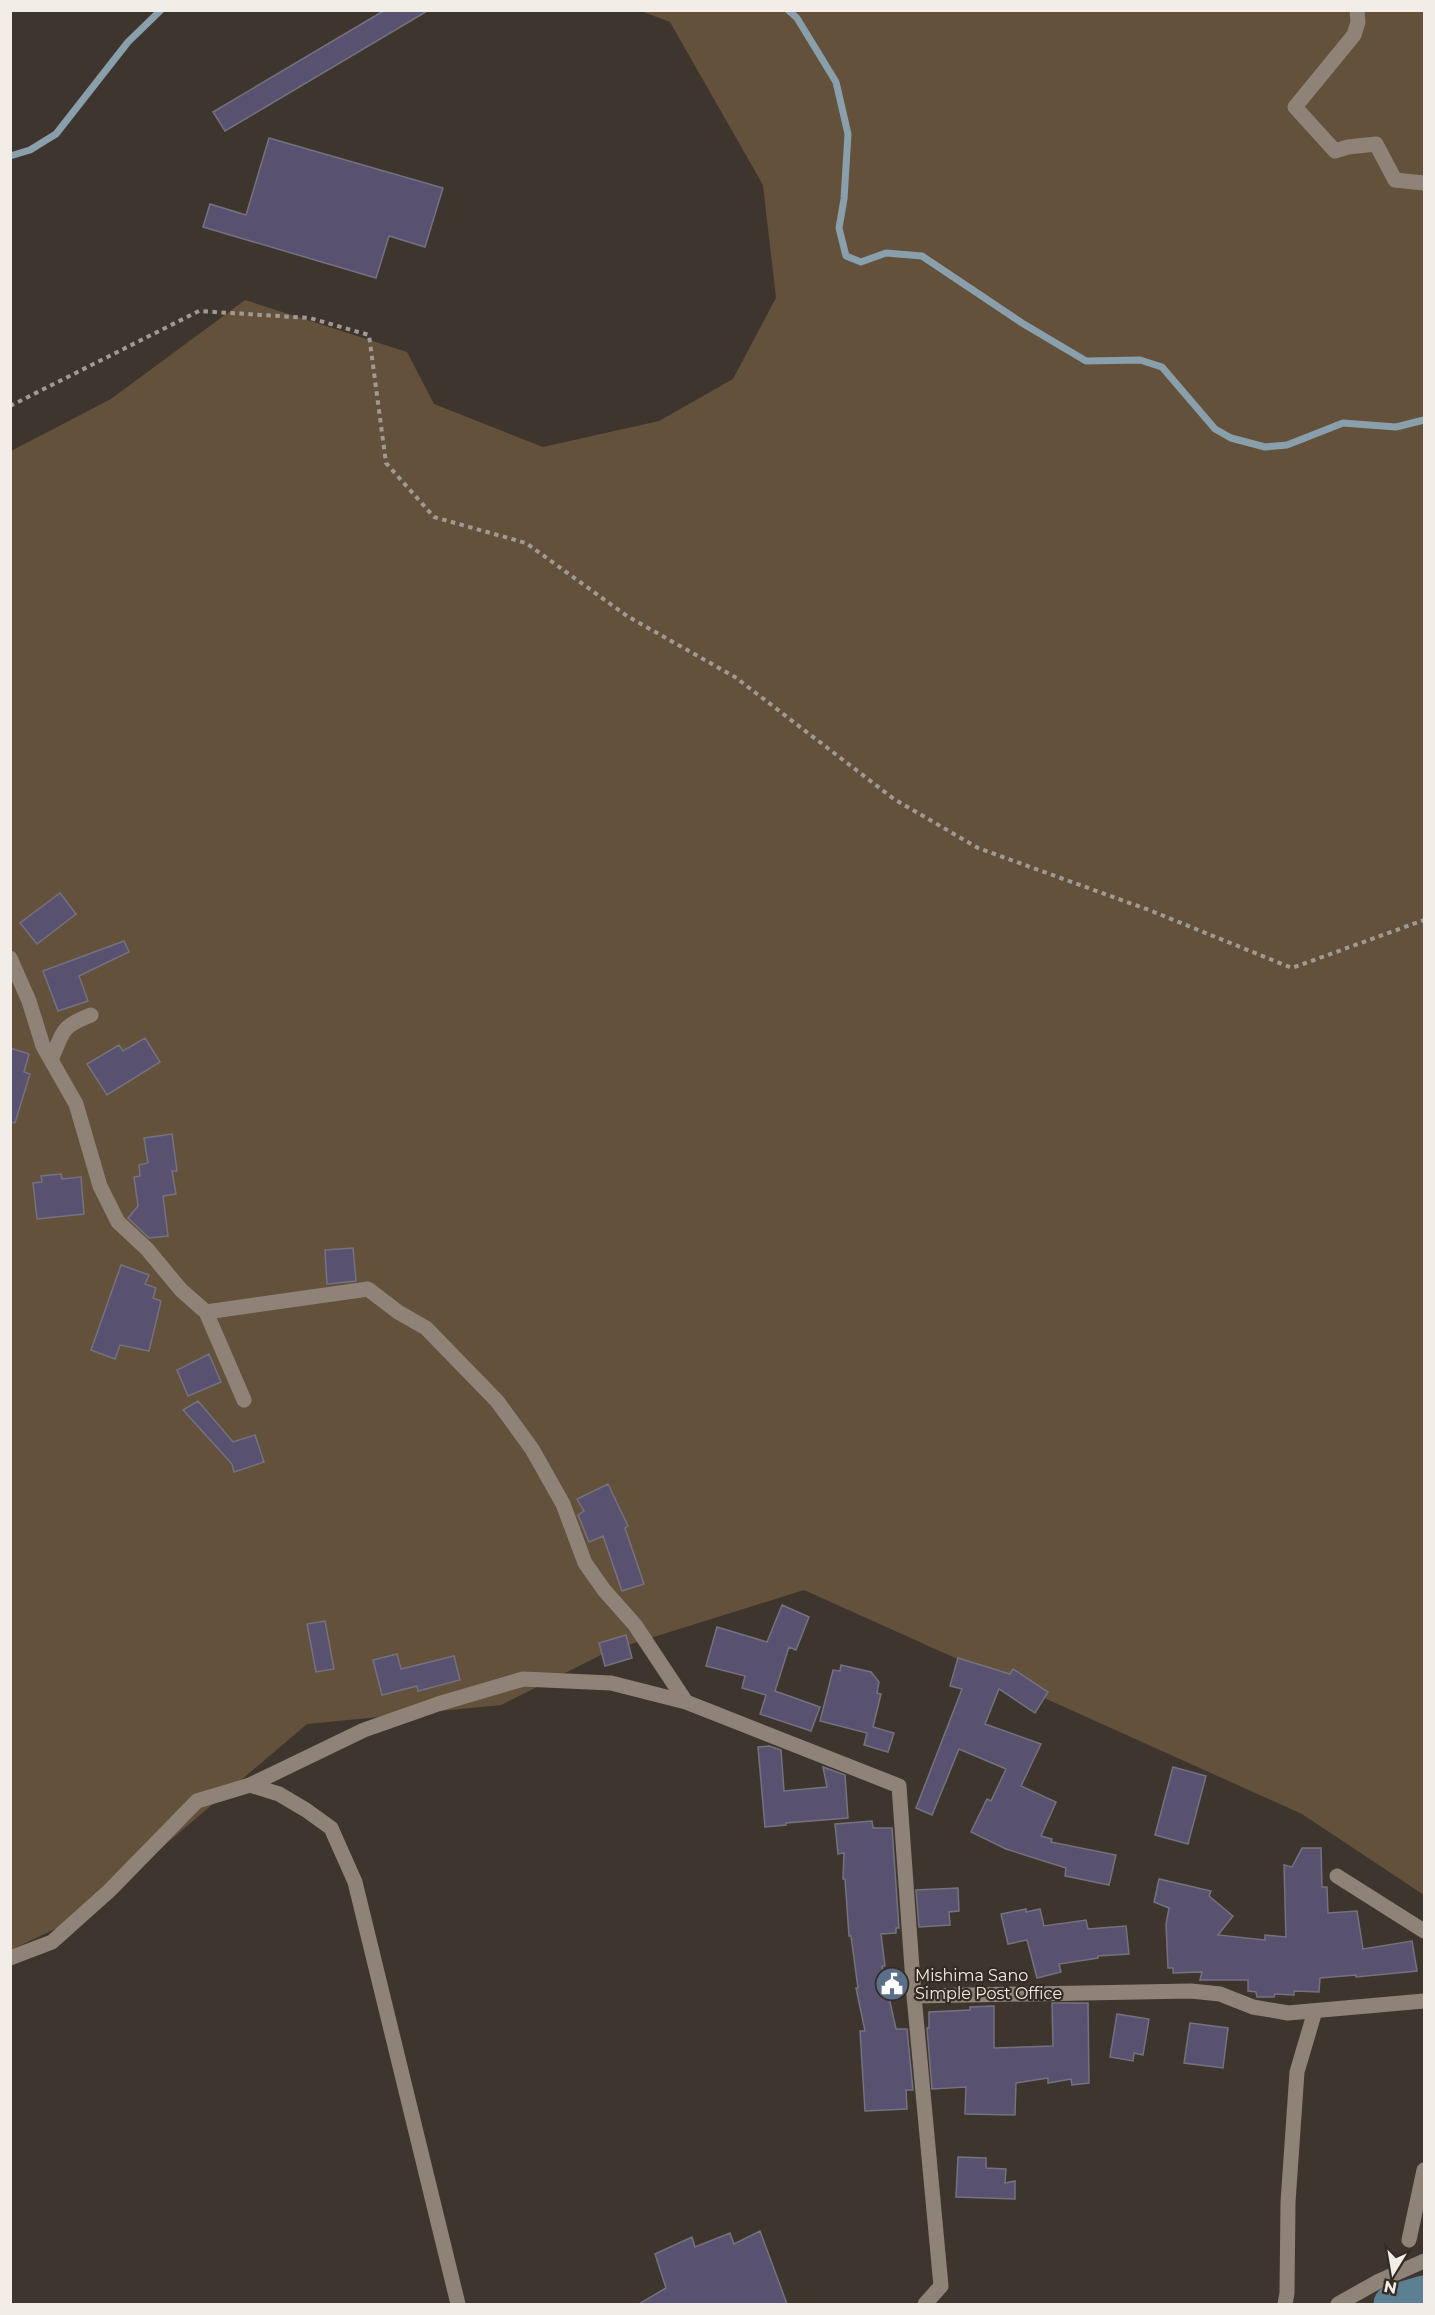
<svg xmlns="http://www.w3.org/2000/svg" width="1435" height="2315" viewBox="0 0 1435 2315" font-family="Montserrat,sans-serif">
  <style>
    .green { fill: #64513c }
    .lines { fill: none; stroke-linecap: round; stroke-linejoin: round }
    .stream { stroke: #89a0ac; stroke-width: 7 }
    .river { stroke: #5c7f92; stroke-width: 39 }
    .building { fill: #585270; stroke: #74727e; stroke-width: 1.5 }
    .path { stroke: #a19a94; stroke-width: 4; stroke-dasharray: 4.5 4.5; stroke-linecap: butt }
    .minor { stroke: #8f8378; stroke-width: 15 }
    .labels { text-anchor: middle; dominant-baseline: central; stroke-width: 4.5; stroke-linejoin: round; paint-order: stroke }
    .poi-label { font-size: 16px; fill: #f3ede8; stroke: #342c24; text-anchor: start }
  </style>
  <rect width="100%" height="100%" fill="#3e362e"/>
  <path class="green" d="M 641,11 L 1424,11 L 1424,1895 L 1302,1814 L 804,1590 L 609,1651 L 501,1705 L 307,1724 L 80,1917 L 11,1950 L 11,451 L 111,399 L 245,300 L 407,352 L 434,404 L 543,447 L 659,421 L 733,379 L 776,298 L 763,185 L 670,22 Z"/>
  <g class="lines">
    <path class="stream" d="M 788,10 L 797,18 L 836,82 L 848,134 L 844,199 L 839,228 L 846,256 L 861,262 L 886,253 L 922,256 L 1022,323 L 1086,361 L 1140,360 L 1162,367 L 1215,429 L 1231,438 L 1265,447 L 1287,445 L 1343,423 L 1396,427 L 1424,420
      M 10,156 L 30,150 L 56,134 L 128,42 L 161,10"/>
    <path class="river" d="M 1393,2304 L 1424,2295"/>
  </g>
  <path class="building" d="M 385,10 L 429,10 L 225,131 L 213,112 Z
    M 269,138 L 443,188 L 425,247 L 389,236 L 376,278 L 203,227 L 210,204 L 246,215 Z
    M 60,893 L 76,914 L 37,944 L 20,923 Z
    M 124,941 L 129,952 L 79,976 L 88,1001 L 58,1011 L 43,971 Z
    M 145,1038 L 160,1062 L 107,1095 L 87,1064 L 119,1045 L 123,1051 Z
    M 10,1048 L 29,1054 L 24,1072 L 30,1074 L 15,1123 L 10,1122 Z
    M 172,1134 L 177,1171 L 172,1171 L 176,1194 L 163,1196 L 168,1236 L 149,1238 L 128,1218 L 138,1206 L 134,1177 L 140,1176 L 139,1165 L 148,1163 L 144,1138 Z
    M 61,1174 L 62,1179 L 81,1177 L 84,1214 L 37,1219 L 33,1183 L 42,1182 L 41,1176 Z
    M 353,1248 L 356,1281 L 327,1284 L 325,1250 Z
    M 121,1265 L 149,1275 L 145,1284 L 156,1288 L 153,1298 L 161,1301 L 149,1351 L 120,1345 L 115,1359 L 91,1350 Z
    M 209,1354 L 221,1382 L 188,1396 L 177,1370 Z
    M 198,1401 L 233,1442 L 255,1435 L 264,1462 L 234,1472 L 232,1464 L 183,1410 Z
    M 608,1484 L 628,1526 L 625,1528 L 644,1584 L 622,1591 L 603,1536 L 589,1542 L 578,1515 L 584,1511 L 577,1499 Z
    M 782,1605 L 809,1617 L 796,1650 L 789,1647 L 775,1691 L 820,1707 L 811,1731 L 760,1714 L 766,1695 L 742,1688 L 745,1676 L 706,1666 L 717,1627 L 767,1642 Z
    M 325,1621 L 334,1669 L 316,1672 L 307,1624 Z
    M 626,1635 L 632,1658 L 605,1666 L 599,1643 Z
    M 397,1654 L 401,1669 L 454,1656 L 460,1680 L 418,1691 L 417,1686 L 382,1695 L 373,1660 Z
    M 958,1658 L 1010,1674 L 1013,1669 L 1048,1692 L 1035,1713 L 999,1689 L 985,1724 L 1041,1744 L 1021,1786 L 1056,1802 L 1041,1836 L 1052,1839 L 1051,1842 L 1116,1855 L 1109,1885 L 1065,1876 L 1066,1868 L 1006,1849 L 971,1832 L 987,1799 L 991,1801 L 1006,1769 L 959,1749 L 932,1815 L 916,1808 L 962,1689 L 950,1686 Z
    M 841,1665 L 871,1672 L 879,1682 L 877,1693 L 881,1694 L 873,1727 L 894,1733 L 888,1752 L 864,1745 L 867,1733 L 820,1721 L 833,1670 L 840,1671 Z
    M 769,1746 L 781,1750 L 784,1791 L 827,1787 L 823,1767 L 845,1775 L 848,1818 L 786,1823 L 786,1825 L 765,1827 L 758,1747 Z
    M 1173,1767 L 1206,1776 L 1188,1844 L 1155,1835 Z
    M 872,1821 L 873,1828 L 892,1828 L 899,1928 L 896,1928 L 896,1933 L 881,1934 L 885,1966 L 882,1966 L 896,2029 L 907,2029 L 913,2090 L 906,2090 L 907,2109 L 865,2111 L 860,2031 L 865,2031 L 856,1988 L 858,1988 L 851,1936 L 849,1936 L 845,1879 L 843,1879 L 844,1853 L 838,1854 L 835,1824 Z
    M 1302,1848 L 1321,1848 L 1322,1887 L 1327,1887 L 1328,1913 L 1357,1911 L 1363,1949 L 1412,1941 L 1417,1971 L 1356,1977 L 1356,1975 L 1320,1978 L 1319,1992 L 1294,1991 L 1294,1995 L 1275,1994 L 1274,1997 L 1257,1997 L 1256,1992 L 1248,1991 L 1248,1980 L 1200,1980 L 1202,1972 L 1173,1973 L 1173,1968 L 1168,1968 L 1166,1924 L 1169,1908 L 1154,1902 L 1159,1879 L 1211,1891 L 1209,1896 L 1233,1916 L 1218,1935 L 1265,1940 L 1265,1935 L 1286,1937 L 1284,1865 L 1292,1867 Z
    M 958,1888 L 959,1911 L 949,1912 L 950,1925 L 919,1927 L 916,1890 Z
    M 1026,1909 L 1026,1912 L 1040,1909 L 1044,1926 L 1086,1920 L 1088,1929 L 1126,1926 L 1129,1954 L 1098,1956 L 1098,1958 L 1059,1964 L 1061,1972 L 1037,1978 L 1027,1940 L 1008,1944 L 1001,1914 Z
    M 1052,2003 L 1088,2003 L 1089,2083 L 1072,2085 L 1071,2079 L 1048,2083 L 1048,2078 L 1016,2083 L 1015,2115 L 965,2114 L 966,2087 L 932,2089 L 927,2028 L 929,2028 L 929,2012 L 970,2010 L 970,2007 L 994,2006 L 994,2048 L 1053,2046 Z
    M 1117,2014 L 1149,2019 L 1143,2055 L 1134,2053 L 1133,2061 L 1110,2057 Z
    M 1190,2023 L 1228,2028 L 1223,2068 L 1184,2063 Z
    M 958,2157 L 986,2158 L 986,2168 L 1006,2169 L 1005,2183 L 1015,2181 L 1015,2199 L 956,2197 Z
    M 760,2231 L 787,2304 L 639,2304 L 666,2288 L 655,2254 L 692,2237 L 695,2247 L 730,2233 L 734,2244 Z"/>
  <g class="lines">
    <path class="path" d="M 10,406 L 199,311 L 310,318 L 369,335 L 386,463 L 434,517 L 526,543 L 627,616 L 735,677 L 894,799 L 978,848 L 1149,910 L 1292,968 L 1424,920"/>
    <path class="minor" d="M 1357,10 L 1358,22 L 1354,35 L 1295,107 L 1335,151 L 1348,147 L 1376,144 L 1395,180 L 1424,183
      M 10,958 L 29,1001 L 43,1046 L 76,1104 L 100,1186 L 118,1222 L 147,1249 L 181,1290 L 206,1312 L 368,1289 L 398,1312 L 426,1328 L 497,1401 L 532,1449 L 563,1504 L 585,1563 L 604,1590 L 635,1625 L 686,1702
      M 51,1060 C 64,1031 60,1027 91,1015
      M 206,1312 L 244,1400
      M 250,1785 L 364,1730 L 438,1704 L 523,1679 L 611,1683 L 686,1702 L 899,1786 L 914,1996 L 941,2286 L 925,2304
      M 1337,1876 L 1424,1931
      M 10,1958 L 52,1942 L 109,1891 L 197,1801 L 250,1785 L 279,1794 L 306,1810 L 331,1828 L 355,1882 L 458,2304
      M 914,1996 L 1191,1991 L 1220,1994 L 1253,2007 L 1288,2013 L 1424,2001
      M 1409,2240 L 1424,2170
      M 1285,2304 L 1287,2293 L 1288,2202 L 1297,2072 L 1315,2011
      M 1338,2304 L 1379,2281 L 1424,2261"/>
  </g>
  <defs>
    <symbol id="civic-disc" viewBox="-11 -11 22 22"><circle r="9.5" fill="#5c6f8a" stroke="#342c24"/><path d="M-.6-6.5H3V-4.5H.6V-3L4-1V1h2V6H-6V1h2V-1L-.6-3ZM-1.2 2.5V6h2.4V2.5Z" fill="#fff"/></symbol>
  </defs>
  <g fill-rule="evenodd">
    <use href="#civic-disc" x="873" y="1965" width="38" height="38"/>
  </g>
  <g class="labels">
    <g class="poi-label">
      <text x="915" y="1975">Mishima Sano<tspan x="915" dy="18">Simple Post Office</tspan></text>
    </g>
  </g>
  <rect width="1435" height="2315" fill="none" stroke="#f3ede8" stroke-width="24"/>
  <g transform="translate(1393 2273) rotate(191)" stroke="#342c24" stroke-width="4.5" paint-order="stroke">
  <path d="M0-4.5L10 22L0 15L-10 22Z" fill="#f3ede8"/>
  <text y="-9" font-size="16" font-weight="bold" text-anchor="middle" fill="#f3ede8">N</text>
  </g>
</svg>
